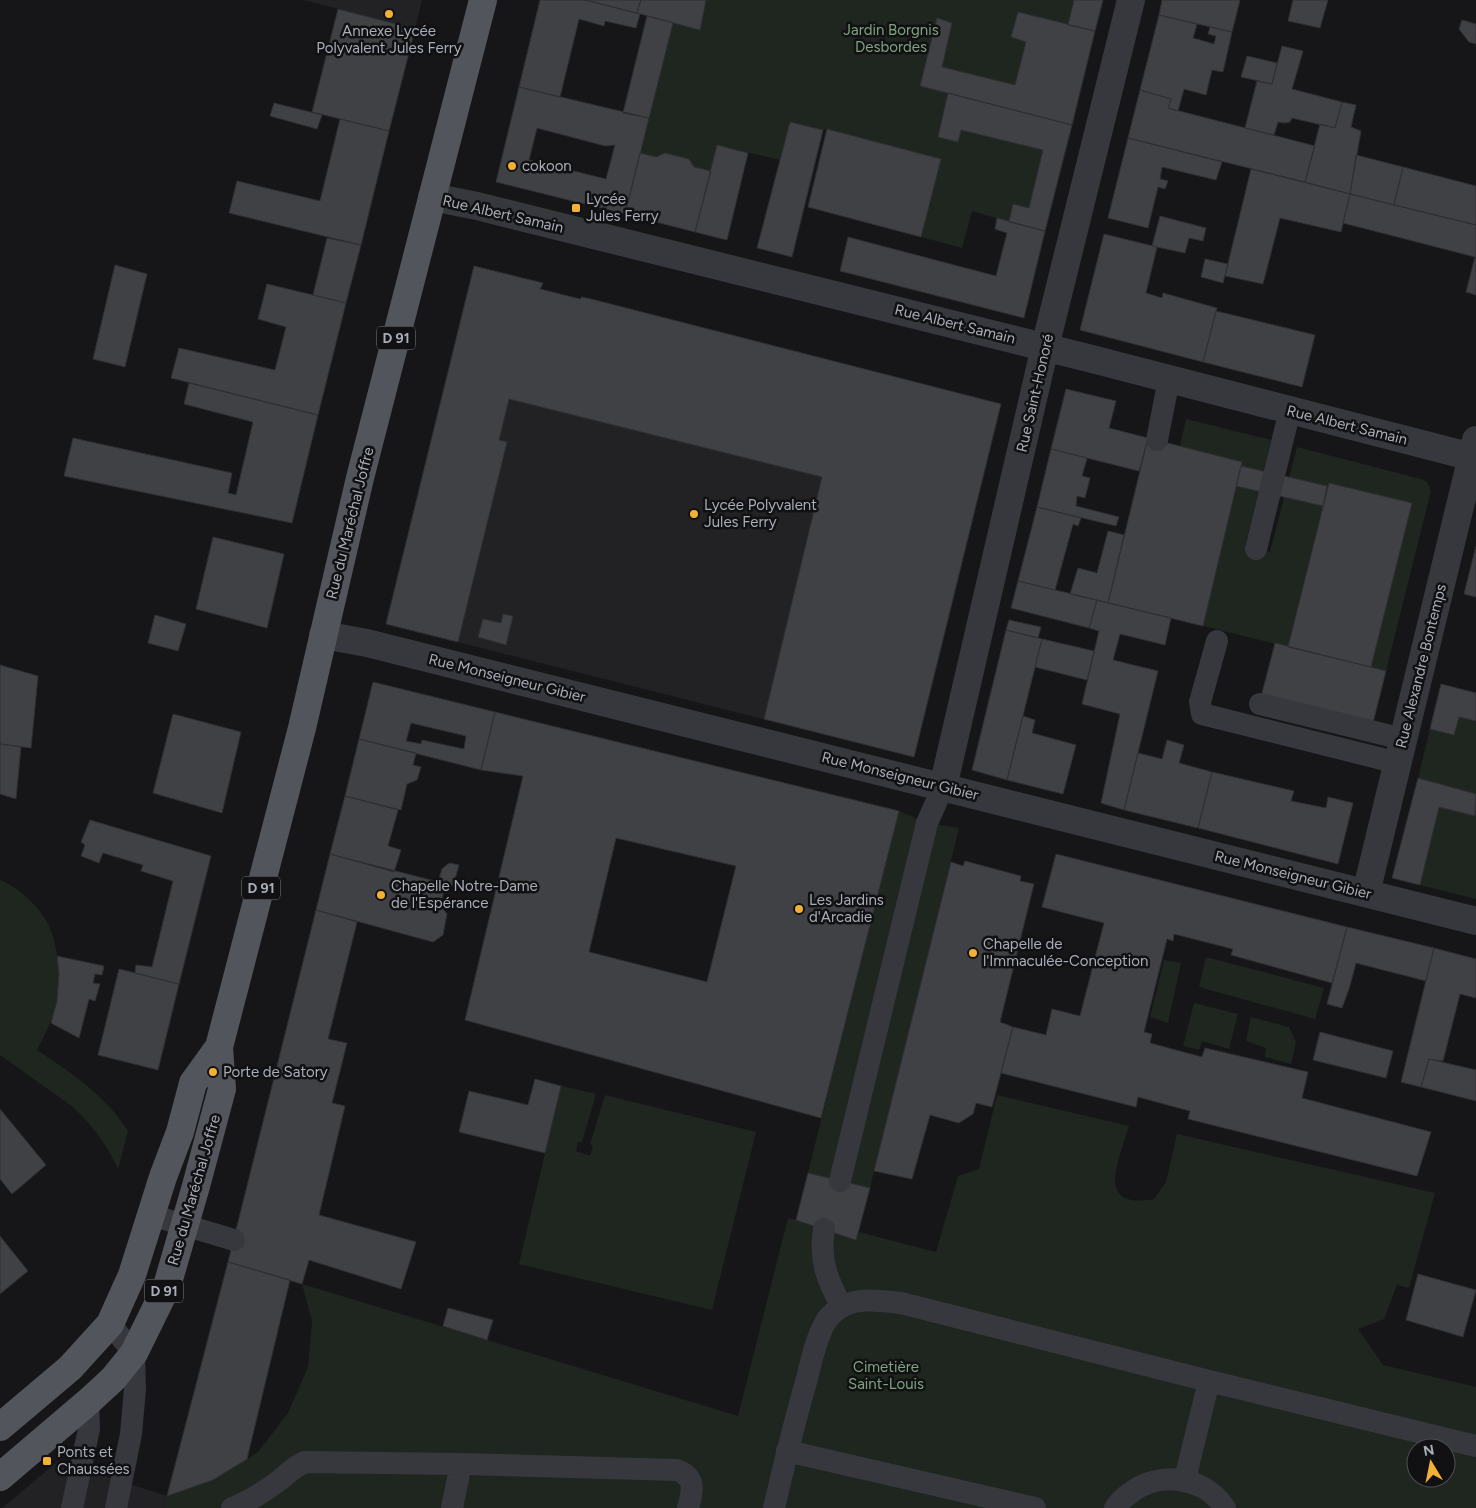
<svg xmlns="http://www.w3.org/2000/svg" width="1476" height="1508" viewBox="0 0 1476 1508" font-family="Figtree,sans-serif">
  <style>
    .built { fill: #222225 }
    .green { fill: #1e261f; fill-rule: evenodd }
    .building { fill: #404145; stroke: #303034; fill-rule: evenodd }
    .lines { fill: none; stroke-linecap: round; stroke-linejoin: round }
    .service { stroke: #37383d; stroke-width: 22 }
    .minor { stroke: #37383d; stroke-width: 28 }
    .primary { stroke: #53555c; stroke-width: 28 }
    .poi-dot { fill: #f2b134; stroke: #111113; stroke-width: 2 }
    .labels { text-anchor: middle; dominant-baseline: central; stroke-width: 5; stroke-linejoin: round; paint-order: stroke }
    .shield { fill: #111113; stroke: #7b7e86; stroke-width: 1 }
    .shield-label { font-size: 14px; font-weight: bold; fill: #a8adb8 }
    .park-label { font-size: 15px; fill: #7fa381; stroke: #111113 }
    .poi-label { font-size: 15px; fill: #a8adb8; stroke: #111113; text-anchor: start }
    .street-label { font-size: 15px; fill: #a8adb8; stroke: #111113 }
  </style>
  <rect width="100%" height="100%" fill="#161618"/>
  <path class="built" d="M 304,0 L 422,0 L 415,29 Z
    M 474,266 L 543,283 L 541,289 L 580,299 L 582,297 L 595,300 L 1001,404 L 914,757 L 386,624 Z
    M 58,1461 L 167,1496 L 163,1508 L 2,1508 Z"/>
  <path class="green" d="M 706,0 L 1074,0 L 1068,25 L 1018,12 L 1011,37 L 1026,42 L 1015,85 L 942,67 L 952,23 L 937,19 L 920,86 L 948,93 L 938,137 L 958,142 L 961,130 L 1043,150 L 1029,208 L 1013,204 L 1009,222 L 972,211 L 962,248 L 921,237 L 940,159 L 827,129 L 823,130 L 790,122 L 780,160 L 717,145 L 711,171 L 694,167 L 689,159 L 665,153 L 656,157 L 640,153 L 673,23 L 700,29 Z
    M 1186,419 L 1271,440 L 1245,546 L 1270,552 L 1297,447 L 1421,479 L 1427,482 L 1431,491 L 1386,671 L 1371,667 L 1412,503 L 1329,483 L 1288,647 L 1203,626 L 1242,462 L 1180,446 Z
    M 1459,717 L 1476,721 L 1476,794 L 1418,778 L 1430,729 L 1454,735 Z
    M 1439,807 L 1475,816 L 1476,812 L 1476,899 L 1420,885 Z
    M 899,811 L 927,823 L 959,828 L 859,1232 L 936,1252 L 958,1176 L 979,1169 L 997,1095 L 1129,1126 C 1119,1160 1094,1210 1154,1199 L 1166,1182 L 1177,1134 L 1435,1193 L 1409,1288 L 1397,1285 L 1384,1319 L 1358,1329 L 1383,1365 L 1476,1387 L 1476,1508 L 163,1508 L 167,1496 L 213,1480 L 258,1452 L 288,1413 L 308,1367 L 312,1321 L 302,1284 L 738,1416 L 788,1218 L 796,1220 ZM 1416,1448 L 1446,1448 L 1446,1478 L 1416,1478 Z
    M 0,880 C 18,887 36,904 46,920 C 58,941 62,980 56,1004 C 52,1021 45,1034 37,1050 C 73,1074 104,1094 128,1131 L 118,1169 C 107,1145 93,1126 73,1107 L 0,1055 Z
    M 1206,957 L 1324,988 L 1315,1019 L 1199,987 Z
    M 1164,960 L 1181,963 L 1168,1023 L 1150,1017 Z
    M 1194,1003 L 1238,1014 L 1229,1049 L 1202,1041 L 1199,1050 L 1183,1046 Z
    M 1251,1017 L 1289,1027 L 1296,1042 L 1291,1064 L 1265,1057 L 1266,1048 L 1246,1041 Z
    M 561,1086 L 596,1094 L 582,1142 L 578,1142 L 576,1151 L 590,1156 L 593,1146 L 590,1144 L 605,1095 L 756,1132 L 712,1310 L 519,1264 Z"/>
  <path class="building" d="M 540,0 L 585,0 L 640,14 L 636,28 L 605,21 L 604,26 L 579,19 L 560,97 L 519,87 Z
    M 585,0 L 641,0 L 637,13 Z
    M 641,0 L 706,0 L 700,30 L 637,13 Z
    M 1074,0 L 1103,0 L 1095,31 L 1068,25 Z
    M 1162,0 L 1240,0 L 1232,32 L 1159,15 Z
    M 1293,0 L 1328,0 L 1320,28 L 1288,21 Z
    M 338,9 L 415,29 L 389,131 L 312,112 Z
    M 1018,12 L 1095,31 L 1072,125 L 920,86 L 937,18 L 952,23 L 942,67 L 1015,85 L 1026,42 L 1011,37 Z
    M 1159,15 L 1197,24 L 1193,38 L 1214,44 L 1216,36 L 1208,34 L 1210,27 L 1232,32 L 1223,72 L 1212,70 L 1206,95 L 1184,89 L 1178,111 L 1168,108 L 1171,99 L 1140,90 Z
    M 647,16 L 673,23 L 649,118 L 623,113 Z
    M 1462,20 L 1476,24 L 1476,44 L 1469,42 L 1459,29 Z
    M 1282,46 L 1303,51 L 1292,89 L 1342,102 L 1335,128 L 1292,118 L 1290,122 L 1285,123 L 1278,122 L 1274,135 L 1245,128 L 1257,81 L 1272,84 Z
    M 1247,56 L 1277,63 L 1272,84 L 1241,77 Z
    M 519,87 L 649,118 L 625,214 L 496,182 ZM 537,128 L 605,146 L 615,145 L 606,179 L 529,160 Z
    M 1140,90 L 1171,99 L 1168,108 L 1315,146 L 1305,182 L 1128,138 Z
    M 948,93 L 1072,125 L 1045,231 L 1009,222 L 1013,204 L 1029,208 L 1043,150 L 961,130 L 958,142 L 938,137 Z
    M 1342,102 L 1356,105 L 1351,127 L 1361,131 L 1350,194 L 1305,182 L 1320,124 L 1335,128 Z
    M 274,103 L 322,115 L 317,129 L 270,116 Z
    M 340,119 L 389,131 L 361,245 L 229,213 L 237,181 L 320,201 Z
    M 790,122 L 823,130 L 792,257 L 757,248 Z
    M 827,129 L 941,159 L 921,237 L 808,207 Z
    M 1128,138 L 1222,162 L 1216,180 L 1162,167 L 1160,179 L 1168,181 L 1165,189 L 1158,187 L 1148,228 L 1108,218 Z
    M 717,145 L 748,153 L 727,240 L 695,232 Z
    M 640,153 L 656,157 L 665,153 L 689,159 L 694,167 L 711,171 L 695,232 L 625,214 Z
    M 1356,155 L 1403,167 L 1394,205 L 1350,194 Z
    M 1403,167 L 1476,186 L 1476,225 L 1394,205 Z
    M 1251,169 L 1350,194 L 1341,232 L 1280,218 L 1263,284 L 1225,276 Z
    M 1350,194 L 1476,225 L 1476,295 L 1466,292 L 1475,257 L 1343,223 Z
    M 1160,216 L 1206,228 L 1203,241 L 1189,238 L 1185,253 L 1152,246 Z
    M 997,218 L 1045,231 L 1024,318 L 840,271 L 848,237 L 996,276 L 1007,233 L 995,229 Z
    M 1104,234 L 1157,247 L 1146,293 L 1162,298 L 1163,293 L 1217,308 L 1203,362 L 1080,330 Z
    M 327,238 L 361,245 L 346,303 L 313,295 Z
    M 1205,259 L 1228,264 L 1223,283 L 1201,277 Z
    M 115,265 L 147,274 L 125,367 L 93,359 Z
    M 474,266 L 543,283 L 540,289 L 580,299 L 582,297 L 595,300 L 1001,404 L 914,757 L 764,719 L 822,477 L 509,399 L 499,440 L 507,442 L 458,642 L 386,624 Z
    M 267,284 L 346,303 L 318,415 L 171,378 L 179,348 L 275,370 L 286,327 L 258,319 Z
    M 1216,311 L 1315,335 L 1302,387 L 1203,362 Z
    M 189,383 L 318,415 L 292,523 L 64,476 L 73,438 L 232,473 L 228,493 L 236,495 L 253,422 L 184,404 Z
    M 1066,389 L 1116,401 L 1109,428 L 1148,438 L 1139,471 L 1051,449 Z
    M 1148,438 L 1242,462 L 1203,626 L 1108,603 Z
    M 1051,449 L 1087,458 L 1082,476 L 1090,478 L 1085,498 L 1077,496 L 1076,506 L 1119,517 L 1116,526 L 1037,507 Z
    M 1241,466 L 1327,486 L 1323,506 L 1236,486 Z
    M 1329,483 L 1412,503 L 1371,667 L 1288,647 Z
    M 1037,507 L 1081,518 L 1078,526 L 1073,524 L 1055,590 L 1018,581 Z
    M 1108,531 L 1124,535 L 1108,603 L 1070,594 L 1078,568 L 1097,573 Z
    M 213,537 L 284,554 L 267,628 L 196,609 Z
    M 1476,546 L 1476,597 L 1464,594 Z
    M 1018,581 L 1097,600 L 1089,628 L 1011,608 Z
    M 1097,600 L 1171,618 L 1165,645 L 1120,634 L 1113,660 L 1158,671 L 1124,810 L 1101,803 L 1120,714 L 1082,704 L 1099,631 L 1089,628 Z
    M 503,614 L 513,616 L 506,645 L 478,637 L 483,619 L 501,623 Z
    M 155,615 L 186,624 L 178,651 L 148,643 Z
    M 1009,620 L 1041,627 L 1038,638 L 1006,630 Z
    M 1006,630 L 1042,639 L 1007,780 L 972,770 Z
    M 1042,639 L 1094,651 L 1087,680 L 1035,667 Z
    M 1275,643 L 1386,671 L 1373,723 L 1261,697 Z
    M 0,665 L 38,676 L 31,748 L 0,744 Z
    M 373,682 L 495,712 L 481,770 L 359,739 ZM 411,723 L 466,736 L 464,749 L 422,740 L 421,744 L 406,741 Z
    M 1441,684 L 1476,693 L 1476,721 L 1459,717 L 1454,735 L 1430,729 Z
    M 495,712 L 899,811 L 821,1118 L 465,1020 L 523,776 L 481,770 ZM 616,838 L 736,866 L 707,982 L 589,952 Z
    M 173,714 L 241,732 L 222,813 L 153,793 Z
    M 1023,716 L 1035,720 L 1032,733 L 1076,745 L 1063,794 L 1007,780 Z
    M 359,739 L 416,753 L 413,765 L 421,767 L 417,780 L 407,784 L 401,810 L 345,796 Z
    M 1167,740 L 1184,745 L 1179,763 L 1212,772 L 1198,828 L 1124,810 L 1138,753 L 1162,759 Z
    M 0,744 L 21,747 L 16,799 L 0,794 Z
    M 1212,772 L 1294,791 L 1291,801 L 1326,808 L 1328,797 L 1353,803 L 1338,864 L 1198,828 Z
    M 1418,778 L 1476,794 L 1475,816 L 1439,807 L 1420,885 L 1392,878 Z
    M 345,796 L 398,810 L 388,846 L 401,850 L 394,872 L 330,854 Z
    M 90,820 L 211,856 L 179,984 L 135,973 L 136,965 L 152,967 L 173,881 L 141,871 L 143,865 L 103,853 L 99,863 L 81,856 L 85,845 L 81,842 Z
    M 330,854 L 446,884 L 440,905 L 447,914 L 443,935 L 433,942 L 316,910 Z
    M 1056,854 L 1347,927 L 1332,983 L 1231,955 L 1233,949 L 1174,934 L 1173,941 L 1167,939 L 1144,1032 L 1152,1034 L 1150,1043 L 1202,1057 L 1205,1048 L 1308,1072 L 1302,1098 L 1431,1132 L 1417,1176 L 1188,1119 L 1190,1111 L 1138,1097 L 1136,1107 L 1001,1073 L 1013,1027 L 1046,1035 L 1052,1009 L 1080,1016 L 1104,923 L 1042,907 Z
    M 965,861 L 1021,876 L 1020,881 L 1034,884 L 1000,1022 L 1013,1027 L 992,1107 L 976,1103 L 973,1114 L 959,1123 L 930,1115 L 912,1179 L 874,1171 L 951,862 L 963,866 Z
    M 449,863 L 459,865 L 453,886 L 438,882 L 442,869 Z
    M 316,910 L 357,922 L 328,1039 L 347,1043 L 332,1103 L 345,1106 L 319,1215 L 416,1242 L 401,1289 L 309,1260 L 302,1284 L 228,1262 Z
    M 1347,927 L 1434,948 L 1426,981 L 1356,963 L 1349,989 L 1342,1008 L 1327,1004 Z
    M 1434,948 L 1476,959 L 1476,998 L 1460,994 L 1443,1061 L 1429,1059 L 1421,1087 L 1401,1082 Z
    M 57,956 L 104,966 L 102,975 L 95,974 L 93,983 L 100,984 L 95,1001 L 89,999 L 79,1038 L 51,1023 L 57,1001 L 59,974 Z
    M 119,969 L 179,984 L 158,1070 L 98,1055 Z
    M 1320,1032 L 1393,1051 L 1386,1078 L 1313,1060 Z
    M 1429,1059 L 1476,1070 L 1476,1101 L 1421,1087 Z
    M 535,1079 L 561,1086 L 545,1153 L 459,1132 L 469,1091 L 528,1105 Z
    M 0,1109 L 46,1165 L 12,1194 L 0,1179 Z
    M 808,1173 L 870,1188 L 856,1240 L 796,1220 Z
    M 0,1236 L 28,1271 L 0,1294 Z
    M 228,1262 L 290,1280 L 247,1459 L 213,1480 L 167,1496 Z
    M 1418,1274 L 1476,1290 L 1463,1337 L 1406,1320 Z
    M 448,1308 L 493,1320 L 487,1340 L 443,1326 Z"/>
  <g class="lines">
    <path class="service" d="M 1157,440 L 1169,379
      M 1256,549 L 1290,410
      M 1217,641 L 1200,702 L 1202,714 L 1398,763
      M 1260,704 L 1403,739
      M 840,1181 L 927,823 L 943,787
      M 151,1215 L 234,1240
      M 824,1229 C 819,1260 827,1280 842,1307
      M 110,1324 L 134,1353 L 135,1389 L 131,1434 L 116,1508
      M 787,1451 L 1035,1508
      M 1185,1479 L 1209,1381
      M 72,1508 L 89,1429 L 88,1402
      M 232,1508 C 249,1502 265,1491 280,1480 C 290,1472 293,1467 305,1462 L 461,1464 L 677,1470 C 696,1477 693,1491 688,1508
      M 452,1508 L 461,1464
      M 774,1508 C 784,1465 794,1424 806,1382 C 811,1363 815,1341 825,1323 C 828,1317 835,1311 841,1307 C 859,1297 881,1301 901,1303 L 1209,1381 L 1476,1446
      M 1115,1508 C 1119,1502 1123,1498 1129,1494 C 1158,1470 1204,1476 1225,1508"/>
    <path class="minor" d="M 432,197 L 477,206 L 1088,358 L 1476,458
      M 323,635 L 367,643 L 1476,921
      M 943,787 L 1045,347 L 1131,0
      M 1366,893 L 1476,440"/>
    <path class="primary" d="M 0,1427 L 70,1368 L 110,1324 L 132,1275 L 163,1177 L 180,1132 L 193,1083 L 219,1047
      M 0,1477 L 88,1402 L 113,1379 L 134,1353 L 167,1286 L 196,1186 L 222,1089 L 219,1047 L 302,728 L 360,478 L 483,0"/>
  </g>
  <g class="poi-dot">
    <circle cx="389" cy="14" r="5"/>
    <circle cx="512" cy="166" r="5"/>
    <rect x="571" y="203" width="10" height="10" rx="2.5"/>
    <circle cx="694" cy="514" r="5"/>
    <circle cx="381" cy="895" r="5"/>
    <circle cx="799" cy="909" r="5"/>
    <circle cx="973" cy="953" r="5"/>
    <circle cx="213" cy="1072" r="5"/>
    <rect x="42" y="1456" width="10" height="10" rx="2.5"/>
  </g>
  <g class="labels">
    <g class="shield">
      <rect x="377" y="326.5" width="38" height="23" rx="4"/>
      <rect x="242" y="876.5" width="38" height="23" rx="4"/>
      <rect x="145" y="1279.5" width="38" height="23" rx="4"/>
    </g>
    <g class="shield-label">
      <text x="396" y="338">D 91</text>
      <text x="261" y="888">D 91</text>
      <text x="164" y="1291">D 91</text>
    </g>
    <g class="park-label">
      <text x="891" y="30">Jardin Borgnis<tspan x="891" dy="17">Desbordes</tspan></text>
      <text x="886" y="1367">Cimetière<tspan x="886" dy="17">Saint-Louis</tspan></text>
    </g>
    <g class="poi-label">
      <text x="389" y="31" text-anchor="middle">Annexe Lycée<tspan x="389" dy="17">Polyvalent Jules Ferry</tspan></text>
      <text x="522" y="166">cokoon</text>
      <text x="586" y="199">Lycée<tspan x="586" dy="17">Jules Ferry</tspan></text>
      <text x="704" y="505">Lycée Polyvalent<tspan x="704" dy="17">Jules Ferry</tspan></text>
      <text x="391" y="886">Chapelle Notre-Dame<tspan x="391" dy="17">de l'Espérance</tspan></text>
      <text x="809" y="900">Les Jardins<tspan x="809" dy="17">d'Arcadie</tspan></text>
      <text x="983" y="944">Chapelle de<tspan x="983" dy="17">l'Immaculée-Conception</tspan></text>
      <text x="223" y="1072">Porte de Satory</text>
      <text x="57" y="1452">Ponts et<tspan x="57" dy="17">Chaussées</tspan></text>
    </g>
    <g class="street-label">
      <text transform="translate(503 214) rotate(13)">Rue Albert Samain</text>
      <text transform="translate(955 324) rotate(14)">Rue Albert Samain</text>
      <text transform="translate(1035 393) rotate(-77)">Rue Saint-Honoré</text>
      <text transform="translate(1347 425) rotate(14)">Rue Albert Samain</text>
      <text transform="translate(350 523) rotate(-76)">Rue du Maréchal Joffre</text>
      <text transform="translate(1421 666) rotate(-76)">Rue Alexandre Bontemps</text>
      <text transform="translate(507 678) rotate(14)">Rue Monseigneur Gibier</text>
      <text transform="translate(900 776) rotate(14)">Rue Monseigneur Gibier</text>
      <text transform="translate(1293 875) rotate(14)">Rue Monseigneur Gibier</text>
      <text transform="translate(194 1190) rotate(-74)">Rue du Maréchal Joffre</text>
    </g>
  </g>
  <g transform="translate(1431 1463) rotate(350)"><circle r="24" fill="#111113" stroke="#4d4f55"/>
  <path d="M0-4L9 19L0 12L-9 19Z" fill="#f2b134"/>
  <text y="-8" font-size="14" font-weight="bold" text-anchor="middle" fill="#a8adb8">N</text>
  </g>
</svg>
